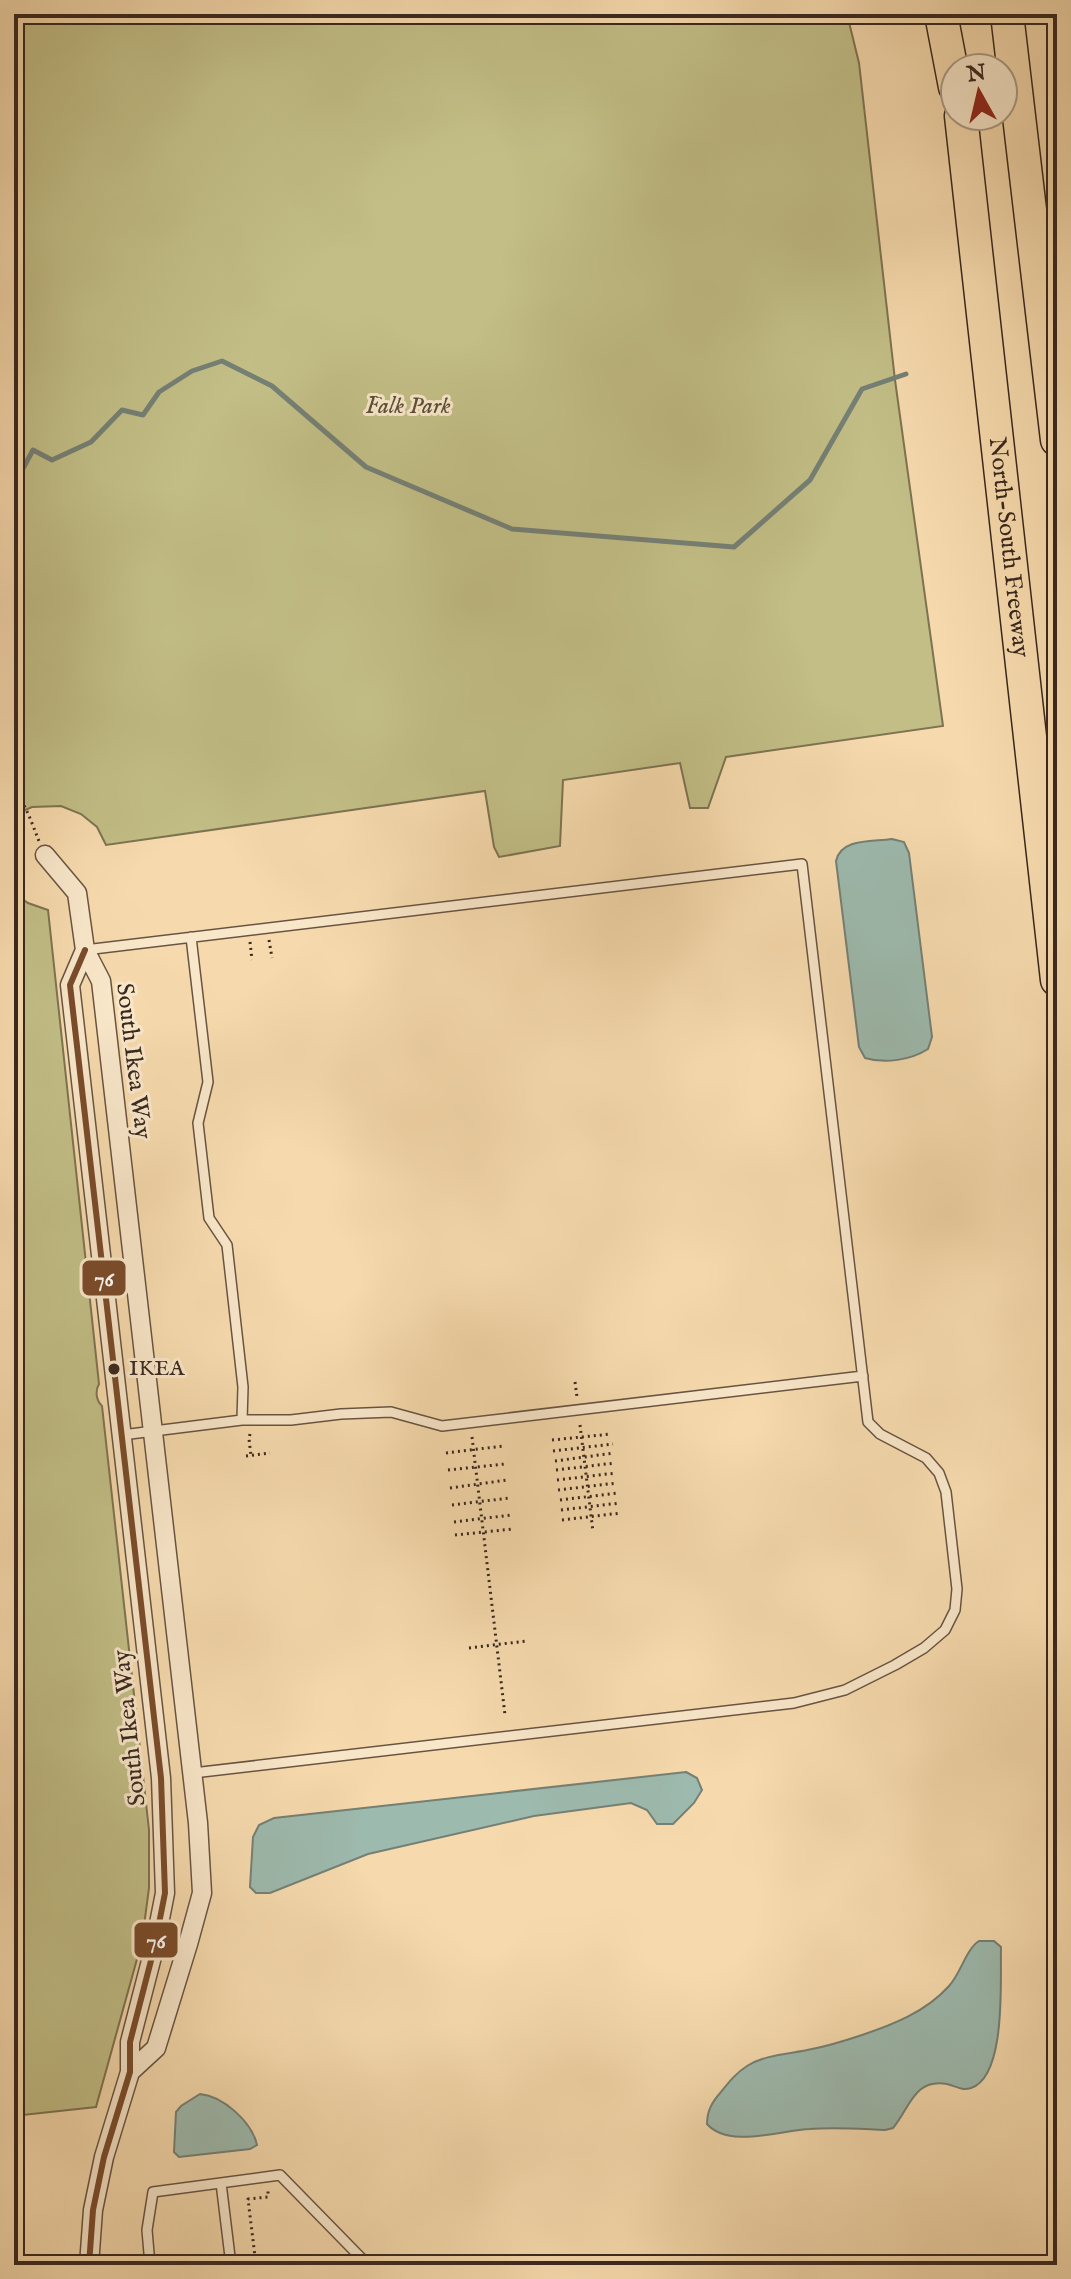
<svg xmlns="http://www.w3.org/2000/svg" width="1071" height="2279" viewBox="0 0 1071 2279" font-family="'IM FELL English',serif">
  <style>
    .green { fill: #c2be86; stroke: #7e7352; stroke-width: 2 }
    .water { fill: #9dbaae; stroke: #758075; stroke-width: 2 }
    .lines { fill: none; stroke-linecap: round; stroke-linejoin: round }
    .stream { stroke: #758075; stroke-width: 5 }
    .lane-casing { stroke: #685442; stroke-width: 12 }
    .street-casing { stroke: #685442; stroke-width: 21 }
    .highway-casing { stroke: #39281f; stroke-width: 35 }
    .path { stroke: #39281f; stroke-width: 3; stroke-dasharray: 2 4; stroke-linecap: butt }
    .lane { stroke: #f9e7ca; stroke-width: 9 }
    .street { stroke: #f9e7ca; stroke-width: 18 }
    .highway { stroke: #f6daad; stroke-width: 32 }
    .bus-1-casing { stroke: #f9e7ca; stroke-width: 12 }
    .bus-1 { stroke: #7a4b2a; stroke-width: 6 }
    .bus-dot { fill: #39281f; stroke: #f9e7ca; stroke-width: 3 }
    .labels { text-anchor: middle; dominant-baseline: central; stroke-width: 6; stroke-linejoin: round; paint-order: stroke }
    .bus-label { font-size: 22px; fill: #39281f; stroke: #f9e7ca; text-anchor: start }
    .park-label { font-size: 24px; font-style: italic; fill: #5b4e39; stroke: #f9e7ca }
    .street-label { font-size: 24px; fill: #39281f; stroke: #f9e7ca }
    .line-badge { stroke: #f9e7ca; stroke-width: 3 }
    .badge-label { font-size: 22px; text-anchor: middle; font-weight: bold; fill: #fff }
  </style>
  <rect width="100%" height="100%" fill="#f6daad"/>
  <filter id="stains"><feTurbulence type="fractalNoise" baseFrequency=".0025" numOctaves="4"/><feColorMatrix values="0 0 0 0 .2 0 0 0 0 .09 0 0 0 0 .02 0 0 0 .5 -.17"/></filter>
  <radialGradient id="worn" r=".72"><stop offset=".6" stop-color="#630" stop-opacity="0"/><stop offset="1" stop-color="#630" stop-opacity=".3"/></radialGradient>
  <path class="green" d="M 14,14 L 847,14 L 859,63 L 895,380 L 943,726 L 726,757 L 708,808 L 690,808 L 680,763 L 563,780 L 560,846 L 499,857 L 494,847 L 485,791 L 106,845 L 97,827 L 81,814 L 61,806 L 32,807 L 14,815 Z
    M 14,893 L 28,903 L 48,910 L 99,1384 C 95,1391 96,1400 102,1406 L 149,1830 L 149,1888 L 142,1941 L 96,2107 L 14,2116 Z"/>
  <path class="water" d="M 892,839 L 904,842 L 909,853 L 932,1037 L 928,1049 C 911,1060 885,1064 865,1058 L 859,1047 L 836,861 C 841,838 872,842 892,839 Z
    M 686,1772 L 697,1778 L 702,1790 L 694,1803 L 673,1824 L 657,1824 L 647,1810 L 631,1803 L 534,1816 L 368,1854 L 270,1893 L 256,1893 L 250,1887 L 253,1837 L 259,1825 L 274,1818 Z
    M 979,1941 L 994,1941 L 1001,1947 C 1000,1978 1007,2076 971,2088 C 961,2091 956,2086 947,2084 C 914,2078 910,2108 893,2128 L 885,2130 C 860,2129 835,2127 810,2129 C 781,2130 729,2149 707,2124 C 707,2111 712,2102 721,2092 C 729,2082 736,2073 747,2066 C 766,2054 791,2054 812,2049 C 828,2046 844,2041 859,2036 C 892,2025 926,2012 949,1986 C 961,1973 966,1949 979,1941 Z
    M 200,2094 C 223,2096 252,2122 257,2145 L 250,2149 L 179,2157 L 174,2152 L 176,2112 L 181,2106 Z"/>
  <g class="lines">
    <path class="stream" d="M 14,485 L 33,450 L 52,460 L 91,442 L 122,410 L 143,415 L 159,392 L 192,371 L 222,361 L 272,386 L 366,467 L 512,529 L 734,547 L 810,480 L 862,389 L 906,374"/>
    <defs>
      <path id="lane" d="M 191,937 L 208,1082 L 198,1123 L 209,1218 L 227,1245 L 243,1387 L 242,1420
        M 85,950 L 802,864 L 868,1422 L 880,1434 L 926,1458 L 939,1473 L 946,1492 L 957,1589 L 955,1610 L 945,1630 L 924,1648 L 895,1665 L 845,1690 L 794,1703 L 193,1773
        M 122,1435 L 242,1420 L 291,1420 L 341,1414 L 391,1412 L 442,1426 L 863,1376
        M 221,2183 L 231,2265
        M 150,2265 L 147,2230 L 153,2192 L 280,2175 L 368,2265"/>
      <path id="street" d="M 45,855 L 77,893 L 85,950 L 101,981 L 198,1823 L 202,1893 L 188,1944 L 156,2048 L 130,2072
        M 85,950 L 70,985 L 161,1778 L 165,1893 L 154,1949 L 130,2042 L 130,2072 L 104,2157 L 93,2210 L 89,2265"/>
      <g id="highway">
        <path d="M 941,14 L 955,87"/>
        <path d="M 1007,14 L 1057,440"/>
        <path id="s1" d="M 961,116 L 1057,980"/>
      </g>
    </defs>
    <use href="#lane" class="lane-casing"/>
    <use href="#street" class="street-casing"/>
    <use href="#highway" class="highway-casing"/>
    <path class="path" d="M 14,791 C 26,804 32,824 39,841
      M 269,940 L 272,958
      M 250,942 L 252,960
      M 575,1382 L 577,1397
      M 580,1425 L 593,1532
      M 250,1434 L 249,1439 L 251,1456
      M 472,1437 L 505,1715
      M 552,1440 L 611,1434
      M 553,1451 L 613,1444
      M 446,1453 L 503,1446
      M 246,1456 L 270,1453
      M 555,1461 L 614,1453
      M 448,1470 L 505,1464
      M 556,1470 L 615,1463
      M 557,1480 L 616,1473
      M 450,1488 L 507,1480
      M 558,1490 L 617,1483
      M 560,1500 L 618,1493
      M 452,1505 L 509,1498
      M 561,1510 L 620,1503
      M 562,1520 L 621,1513
      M 454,1522 L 511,1515
      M 455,1535 L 513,1529
      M 469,1648 L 526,1641
      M 256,2265 L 248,2199 L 268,2197 L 268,2191"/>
    <use href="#lane" class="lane"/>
    <use href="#street" class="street"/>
    <use href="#highway" class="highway"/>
    <defs>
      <path id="bus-1" d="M 85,950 L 70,985 L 161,1778 L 165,1893 L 154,1949 L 130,2042 L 130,2072 L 104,2157 L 93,2210 L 89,2265"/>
    </defs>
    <use href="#bus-1" class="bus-1-casing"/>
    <use href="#bus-1" class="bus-1"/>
  </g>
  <circle class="bus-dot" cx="114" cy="1369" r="7"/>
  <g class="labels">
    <g class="bus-label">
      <text x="129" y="1369">IKEA</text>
    </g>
    <g class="park-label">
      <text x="408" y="406">Falk Park</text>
    </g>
    <g class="street-label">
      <text stroke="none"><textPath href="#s1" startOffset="434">North-South Freeway</textPath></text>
      <text transform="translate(133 1061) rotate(83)">South Ikea Way</text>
      <text transform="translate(130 1728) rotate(-96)">South Ikea Way</text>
    </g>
  </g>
  <g class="line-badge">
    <rect x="81" y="1259" width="46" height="38" rx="8" fill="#7a4b2a"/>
    <rect x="133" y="1921" width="46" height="38" rx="8" fill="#7a4b2a"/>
  </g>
  <g class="badge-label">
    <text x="104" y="1286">76</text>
    <text x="156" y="1948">76</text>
  </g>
  <rect width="1071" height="2279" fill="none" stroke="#f6daad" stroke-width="48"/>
  <rect x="16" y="16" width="1039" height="2247" fill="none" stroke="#39281f" stroke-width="4"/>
  <rect x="24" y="24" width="1023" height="2231" fill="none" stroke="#39281f" stroke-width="2"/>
  <g transform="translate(979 92) rotate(352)"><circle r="38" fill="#f9e7ca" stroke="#ac9b86" stroke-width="2"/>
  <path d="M0-6L14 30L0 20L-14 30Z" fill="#8f2418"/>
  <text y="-12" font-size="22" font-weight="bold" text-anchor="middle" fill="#39281f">N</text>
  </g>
  <rect width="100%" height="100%" filter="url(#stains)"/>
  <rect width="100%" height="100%" fill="url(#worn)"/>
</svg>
